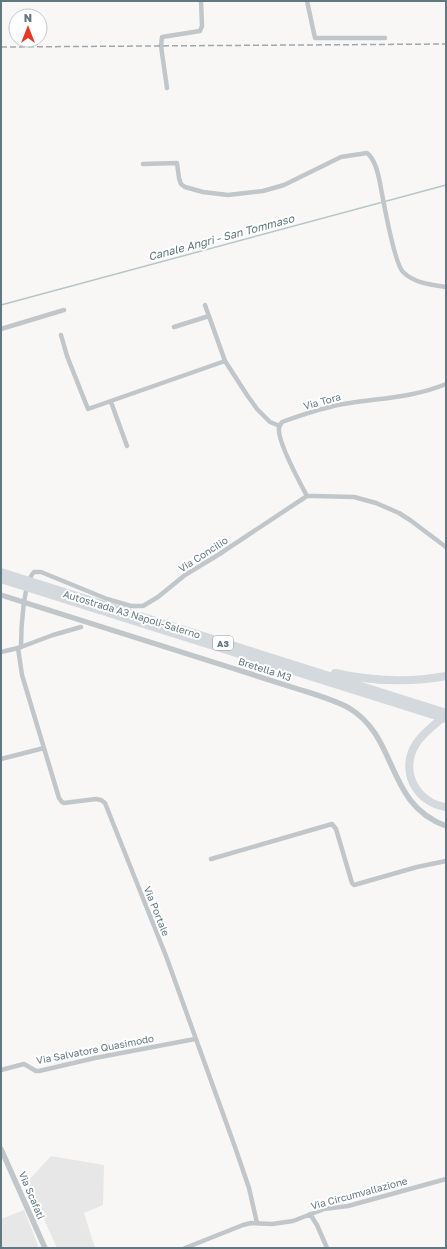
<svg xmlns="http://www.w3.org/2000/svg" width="447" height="1249" viewBox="0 0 447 1249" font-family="'Golos Text',sans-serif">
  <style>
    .built { fill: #e6e7e6 }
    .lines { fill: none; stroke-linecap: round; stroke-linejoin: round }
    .stream { stroke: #b6c6c8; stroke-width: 1.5 }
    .minor { stroke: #c0c6c9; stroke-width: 4.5 }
    .tertiary { stroke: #c0c6c9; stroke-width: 5.5 }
    .motorway { stroke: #d3d9dc; stroke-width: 8 }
    .rail { stroke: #9fa9ad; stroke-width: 1.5; stroke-dasharray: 6 3; stroke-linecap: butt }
    .labels { text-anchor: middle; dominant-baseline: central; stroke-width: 4; stroke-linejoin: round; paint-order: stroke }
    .shield { fill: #fff; stroke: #91a0a6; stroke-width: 1 }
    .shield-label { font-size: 9px; font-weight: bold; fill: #627880 }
    .street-label { font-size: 10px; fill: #627880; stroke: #fff }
    .water-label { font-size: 11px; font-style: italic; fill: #5d777b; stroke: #fff }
  </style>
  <rect width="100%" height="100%" fill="#f8f7f5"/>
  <path class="built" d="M 51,1156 L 104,1165 L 103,1205 L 84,1213 L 95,1248 L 57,1248 L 27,1182 Z
    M 24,1210 L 39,1248 L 1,1248 L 1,1219 Z"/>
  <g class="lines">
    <path class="stream" d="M 1,305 L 446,185"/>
    <path class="minor" d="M 307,1 L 315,38 L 385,38
      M 167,88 L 161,46 L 162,37 L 200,31 L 202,26 L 201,1
      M 143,164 L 177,163 L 179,178 L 181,184 L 185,187 L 203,192 L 228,195 L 263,191 L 284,185 L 341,157 L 367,153 C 375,159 378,173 380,183 C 383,199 394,263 403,272 C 414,283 431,285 446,287
      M 205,305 L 225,361 L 247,395 L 257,409 L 270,422 L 280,426
      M 174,327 L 209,316
      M 1,329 L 64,310
      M 61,335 L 67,356 L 88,409 L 225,361
      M 111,402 L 127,446
      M 307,496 C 300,483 277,441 279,428 C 279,426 281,424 282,422 C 304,414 327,406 350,403 C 383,398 415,397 446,384
      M 21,647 L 18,648 L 22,675 L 59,798 L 62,802 L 64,803 L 96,799 L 101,800 L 105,803 L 166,956 L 235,1147 L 249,1188 L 257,1223
      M 21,647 C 21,630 23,583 34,572 L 41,572 L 107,599 L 131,606 L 143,606 L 158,597 L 185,575 L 218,555 L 307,496 L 314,496 L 354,497 L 376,503 L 399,513 L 410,520 L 446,547
      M 21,647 L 53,635 L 81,627
      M 1,652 L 18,648
      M 1,759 L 44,748
      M 211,859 L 332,824 L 336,829 L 352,883 L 354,885 L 417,867 L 446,861
      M 1,1070 L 24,1064 L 36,1071 L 39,1071 L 95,1058 L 195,1039
      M 310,1214 L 317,1225 L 327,1248
      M 185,1248 L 243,1225 L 251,1223 L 272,1224 L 293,1221 L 324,1209 L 348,1206 L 446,1179"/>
    <path class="tertiary" d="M 1,595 C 79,619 157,644 235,669 C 257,676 279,683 301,690 C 317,695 334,700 349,708 C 399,738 385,804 446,826
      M 1,1149 L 45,1248"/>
    <path class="motorway" d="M 1,572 L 446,713
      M 1,579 L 446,719
      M 335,673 C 371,681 409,683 446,676
      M 445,716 C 435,724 423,733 416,744 C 399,770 416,803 446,807"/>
    <path class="rail" d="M 1,47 L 446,44"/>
  </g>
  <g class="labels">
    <rect class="shield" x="213" y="636" width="20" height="14" rx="3"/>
    <g class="shield-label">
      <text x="223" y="643">A3</text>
    </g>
    <g class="street-label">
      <text transform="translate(322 401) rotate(-15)">Via Tora</text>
      <text transform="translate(203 554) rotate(-33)">Via Concilio</text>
      <text transform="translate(132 614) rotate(17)">Autostrada A3 Napoli-Salerno</text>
      <text transform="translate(265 669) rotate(18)">Bretella M3</text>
      <text transform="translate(157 911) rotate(68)">Via Portale</text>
      <text transform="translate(95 1049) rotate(-11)">Via Salvatore Quasimodo</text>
      <text transform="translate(359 1193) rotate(-15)">Via Circumvallazione</text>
      <text transform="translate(32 1195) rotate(67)">Via Scafati</text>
    </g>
    <g class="water-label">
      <text transform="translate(221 237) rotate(-15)">Canale Angri - San Tommaso</text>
    </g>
  </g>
  <rect width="447" height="1249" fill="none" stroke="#627880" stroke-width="4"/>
  <g transform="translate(28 28)"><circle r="19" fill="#ffffff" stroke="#c0c9cc"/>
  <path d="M0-3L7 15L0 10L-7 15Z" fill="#e63827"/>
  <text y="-6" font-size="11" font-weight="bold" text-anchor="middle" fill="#627880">N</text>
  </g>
</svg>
